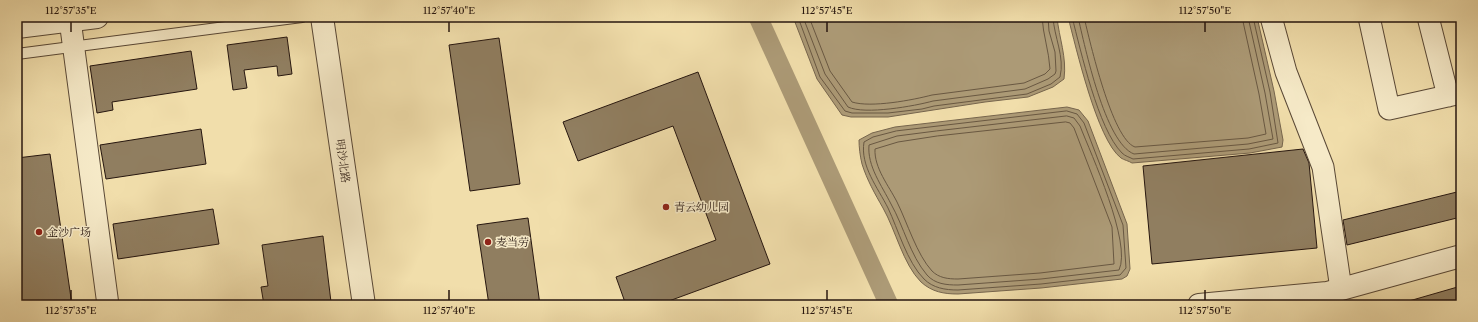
<svg xmlns="http://www.w3.org/2000/svg" width="1478" height="322" viewBox="0 0 1478 322" font-family="'Libre Caslon Text','Noto Serif SC',serif">
  <style>
    .water { fill: #ac9a76; stroke: #76654d }
    .lines { fill: none; stroke-linecap: round; stroke-linejoin: round }
    .shore { stroke: #695842; stroke-width: 1 }
    .canal { stroke: #ac9a76; stroke-width: 19 }
    .building { fill: #907e60; stroke: #26160f }
    .service-casing { stroke: #594836; stroke-width: 12 }
    .minor-casing { stroke: #594836; stroke-width: 23 }
    .tertiary-casing { stroke: #594836; stroke-width: 24 }
    .service { stroke: #f6eac8; stroke-width: 10 }
    .minor { stroke: #f6eac8; stroke-width: 21 }
    .tertiary { stroke: #f6eac8; stroke-width: 22 }
    .ticks { fill: none; stroke: #26160f; stroke-width: 1.5 }
    .poi-dot { fill: #8f2418; stroke: #f6eac8; stroke-width: 1.5 }
    .labels { text-anchor: middle; dominant-baseline: central; stroke-width: 3; stroke-linejoin: round; paint-order: stroke }
    .street-label { font-size: 11px; fill: #26160f; stroke: #f6eac8 }
    .poi-label { font-size: 11px; fill: #26160f; stroke: #f6eac8; text-anchor: start }
    .neatline { fill: none; stroke: #26160f; stroke-width: 1.5 }
    .ticks-label { font-size: 10px; text-anchor: middle; fill: #26160f }
  </style>
  <rect width="100%" height="100%" fill="#f1deab"/>
  <filter id="stains"><feTurbulence type="fractalNoise" baseFrequency=".005" numOctaves="4"/><feColorMatrix values="0 0 0 0 .2 0 0 0 0 .09 0 0 0 0 .02 0 0 0 .5 -.17"/></filter>
  <radialGradient id="worn" r=".72"><stop offset=".6" stop-color="#630" stop-opacity="0"/><stop offset="1" stop-color="#630" stop-opacity=".3"/></radialGradient>
  <path class="water" d="M 793,17 L 1057,17 C 1059,38 1067,57 1064,79 L 1053,87 L 1028,97 L 985,102 L 888,117 L 851,117 L 842,115 L 817,79 Z
    M 1068,17 L 1257,17 L 1274,91 L 1283,140 L 1282,147 L 1250,153 L 1132,163 C 1129,161 1124,160 1121,158 C 1097,140 1076,47 1068,17 Z
    M 1067,107 L 1079,110 L 1088,121 L 1127,224 L 1130,269 L 1127,276 L 1122,279 L 1041,288 L 958,294 C 944,294 932,292 921,282 C 903,264 896,231 883,208 C 875,194 867,180 862,164 C 860,156 859,147 859,140 L 872,133 L 895,127 Z"/>
  <g class="lines">
    <path class="shore" d="M 798,17 L 820,77 L 845,111 L 852,113 L 888,113 L 922,109 L 934,106 L 1027,94 L 1051,84 L 1060,77 C 1065,57 1054,37 1053,17
      M 803,17 L 825,74 L 848,107 C 865,115 915,106 933,101 L 1025,89 L 1048,79 L 1055,74 L 1056,71 L 1055,52 L 1049,31 L 1048,17
      M 809,17 L 830,71 L 852,102 C 871,108 913,100 932,95 L 1024,83 L 1045,74 L 1050,69 C 1049,51 1043,35 1042,17
      M 1072,17 C 1081,51 1098,129 1122,153 C 1125,156 1129,157 1133,159 L 1249,149 L 1278,143 L 1270,92 L 1253,17
      M 1078,17 C 1085,47 1105,143 1134,154 L 1248,144 L 1273,139 L 1265,93 L 1248,17
      M 1084,17 C 1090,42 1112,139 1135,147 L 1248,138 L 1266,134 L 1259,94 L 1242,17
      M 1067,111 L 1077,114 L 1084,123 L 1123,225 L 1126,268 L 1120,275 L 1041,284 L 958,290 C 945,290 933,288 924,279 C 907,262 898,229 888,208 C 878,188 860,166 864,142 L 873,137 L 896,131 Z
      M 1067,116 L 1074,118 L 1080,126 C 1091,154 1132,243 1119,270 L 1041,279 L 958,285 C 946,285 935,284 927,275 C 910,255 904,227 891,204 C 882,186 867,166 869,145 L 897,136 L 936,131 Z
      M 1066,122 L 1070,123 L 1074,128 L 1112,227 L 1114,264 L 1040,273 L 958,279 C 948,279 939,278 932,271 C 917,255 907,222 897,202 C 889,186 874,168 875,149 L 898,142 L 937,136 Z"/>
    <path class="canal" d="M 758,17 L 889,305"/>
  </g>
  <path class="building" d="M 287,37 L 292,74 L 278,76 L 277,66 L 244,70 L 247,88 L 233,90 L 227,45 Z
    M 499,38 L 520,184 L 470,191 L 449,45 Z
    M 191,51 L 197,89 L 112,102 L 113,110 L 97,113 L 90,66 Z
    M 698,72 L 770,264 L 658,305 L 626,305 L 616,277 L 716,240 L 673,126 L 578,161 L 563,122 Z
    M 201,129 L 206,164 L 106,179 L 100,145 Z
    M 1303,149 L 1309,163 L 1317,248 L 1152,264 L 1143,166 Z
    M 50,154 L 72,305 L 17,305 L 17,158 Z
    M 1461,191 L 1461,217 L 1347,245 L 1343,220 Z
    M 213,209 L 219,244 L 118,259 L 113,224 Z
    M 528,218 L 540,305 L 489,305 L 477,225 Z
    M 323,236 L 331,302 L 308,305 L 264,305 L 261,287 L 268,286 L 262,245 Z
    M 1461,286 L 1461,305 L 1410,305 L 1409,301 Z"/>
  <g class="lines">
    <defs>
      <path id="service" d="M 17,54 L 302,17"/>
      <path id="minor" d="M 1271,17 L 1286,72 L 1323,167 L 1341,289
        M 1369,17 L 1389,109 L 1461,93
        M 1428,17 L 1448,96
        M 70,20 L 108,305"/>
      <path id="tertiary" d="M 322,17 L 364,305
        M 17,27 L 97,17
        M 1199,305 L 1327,293 L 1461,256"/>
    </defs>
    <use href="#service" class="service-casing"/>
    <use href="#minor" class="minor-casing"/>
    <use href="#tertiary" class="tertiary-casing"/>
    <use href="#service" class="service"/>
    <use href="#minor" class="minor"/>
    <use href="#tertiary" class="tertiary"/>
  </g>
  <path class="ticks" d="M 71,22 L 71,32M 449,22 L 449,32M 827,22 L 827,32M 1205,22 L 1205,32M 71,290 L 71,300M 449,290 L 449,300M 827,290 L 827,300M 1205,290 L 1205,300"/>
  <g class="poi-dot">
    <circle cx="666" cy="207" r="4"/>
    <circle cx="39" cy="232" r="4"/>
    <circle cx="488" cy="242" r="4"/>
  </g>
  <g class="labels">
    <g class="street-label">
      <text transform="translate(343 161) rotate(82)">明沙北路</text>
    </g>
    <g class="poi-label">
      <text x="674" y="207">青云幼儿园</text>
      <text x="47" y="232">金沙广场</text>
      <text x="496" y="242">麦当劳</text>
    </g>
  </g>
  <rect width="1478" height="322" fill="none" stroke="#f1deab" stroke-width="44"/>
  <rect x="22" y="22" width="1434" height="278" class="neatline"/>
  <g class="ticks-label">
    <text x="71" y="14">112°57'35"E</text>
    <text x="449" y="14">112°57'40"E</text>
    <text x="827" y="14">112°57'45"E</text>
    <text x="1205" y="14">112°57'50"E</text>
    <text x="71" y="314">112°57'35"E</text>
    <text x="449" y="314">112°57'40"E</text>
    <text x="827" y="314">112°57'45"E</text>
    <text x="1205" y="314">112°57'50"E</text>
  </g>
  <rect width="100%" height="100%" filter="url(#stains)"/>
  <rect width="100%" height="100%" fill="url(#worn)"/>
</svg>
